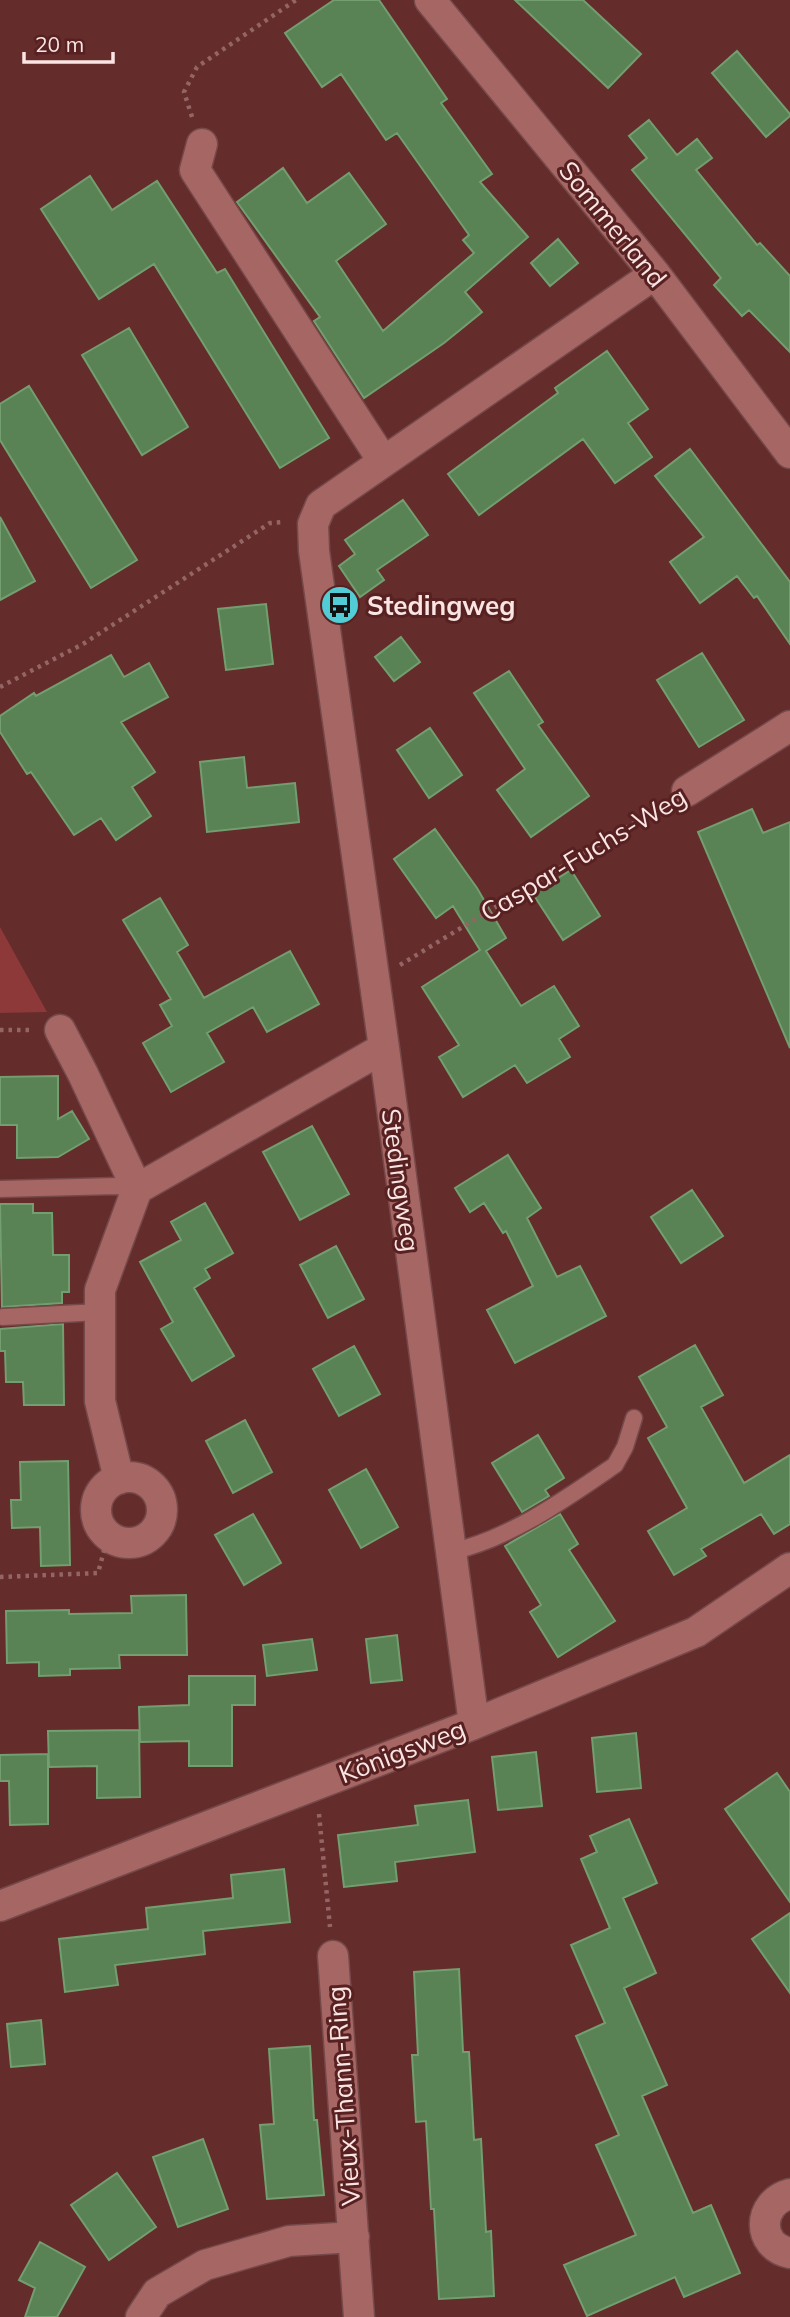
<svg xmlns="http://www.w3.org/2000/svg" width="790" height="2317" viewBox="0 0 790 2317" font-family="Mulish,sans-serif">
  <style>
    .green { fill: #8d3839 }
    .building { fill: #598255; stroke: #739e6f; stroke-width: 2 }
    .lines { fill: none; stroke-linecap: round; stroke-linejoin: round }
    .lane-casing { stroke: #754849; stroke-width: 19 }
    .street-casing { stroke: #754849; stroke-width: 33 }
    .path { stroke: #936665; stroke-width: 4.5; stroke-dasharray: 3.5 5; stroke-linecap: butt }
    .lane { stroke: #a56664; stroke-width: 16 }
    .street { stroke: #a56664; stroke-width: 30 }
    .labels { text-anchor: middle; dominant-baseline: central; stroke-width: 6; stroke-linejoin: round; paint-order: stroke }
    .street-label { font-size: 26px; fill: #fbe5e4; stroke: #582121 }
    .poi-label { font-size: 26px; font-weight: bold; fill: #fbe5e4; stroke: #582121; text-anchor: start }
  </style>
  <rect width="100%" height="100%" fill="#642c2b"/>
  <path class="green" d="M 0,927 L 47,1012 L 0,1013 Z"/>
  <path class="building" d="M 334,0 L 379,0 L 447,99 L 441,103 L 492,174 L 480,182 L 528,237 L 465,292 L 482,312 L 444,343 L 364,398 L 314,321 L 320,317 L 237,202 L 283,168 L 307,203 L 349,173 L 386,224 L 336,261 L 383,331 L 474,253 L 463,240 L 469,235 L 397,133 L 386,140 L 341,74 L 322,87 L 285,33 Z
    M 515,0 L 583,0 L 641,54 L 608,88 Z
    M 737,51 L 790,114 L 790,116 L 766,137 L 712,73 Z
    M 649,120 L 677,155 L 697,139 L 712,158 L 696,170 L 757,245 L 760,243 L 790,276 L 790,352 L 749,310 L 742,316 L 714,285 L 721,278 L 632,170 L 647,158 L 629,136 Z
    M 90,176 L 112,210 L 157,181 L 217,273 L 225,269 L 329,438 L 280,468 L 154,264 L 99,299 L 41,209 Z
    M 558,239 L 578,263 L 550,286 L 531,263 Z
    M 129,328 L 188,427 L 142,455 L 82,355 Z
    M 607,351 L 648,409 L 628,423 L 652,457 L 615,483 L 583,439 L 479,515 L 448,474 L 558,393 L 555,388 Z
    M 29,386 L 137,560 L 91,588 L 0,440 L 0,404 Z
    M 690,449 L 790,582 L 790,644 L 757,596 L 754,598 L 737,576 L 700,603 L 670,562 L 704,537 L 655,476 Z
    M 403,500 L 428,535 L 377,570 L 384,580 L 360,597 L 339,566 L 355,554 L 345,540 Z
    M 0,517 L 35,581 L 0,600 Z
    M 266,604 L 273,664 L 226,670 L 218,609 Z
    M 401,637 L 420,662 L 394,681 L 375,657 Z
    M 702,653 L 744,720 L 699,747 L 657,680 Z
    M 111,655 L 124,677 L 149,663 L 168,697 L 121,722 L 155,772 L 132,787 L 151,816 L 116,840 L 101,818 L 74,835 L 31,772 L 27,774 L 0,732 L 0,716 L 34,693 L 36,696 Z
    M 509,671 L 543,722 L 538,725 L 589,796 L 531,837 L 497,790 L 525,769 L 474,693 Z
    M 430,728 L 462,775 L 429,798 L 397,750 Z
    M 244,757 L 247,788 L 295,783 L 299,822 L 207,832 L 200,762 Z
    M 752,809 L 763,833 L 790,822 L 790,1048 L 698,832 Z
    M 435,829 L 477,888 L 506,938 L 486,951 L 521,1006 L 554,986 L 579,1026 L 559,1039 L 570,1057 L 527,1083 L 515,1065 L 463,1097 L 439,1057 L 459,1045 L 422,987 L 480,950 L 453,906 L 436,918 L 394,859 Z
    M 571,870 L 600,916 L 563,940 L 533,894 Z
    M 160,898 L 188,945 L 177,952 L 204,998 L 290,951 L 319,1004 L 267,1032 L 253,1007 L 207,1033 L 224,1062 L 171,1092 L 143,1043 L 172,1026 L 160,1005 L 171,999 L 123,920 Z
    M 58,1076 L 58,1119 L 72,1111 L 89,1139 L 58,1157 L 17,1158 L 17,1125 L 0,1125 L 0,1077 Z
    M 312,1126 L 349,1194 L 300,1220 L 263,1152 Z
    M 508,1155 L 541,1208 L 527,1218 L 557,1277 L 580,1266 L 606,1316 L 515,1363 L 487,1310 L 533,1286 L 506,1231 L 503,1233 L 484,1203 L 470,1212 L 455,1188 Z
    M 692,1190 L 723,1236 L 681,1263 L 651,1217 Z
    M 205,1203 L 233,1253 L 205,1269 L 210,1278 L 194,1288 L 234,1356 L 192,1381 L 161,1329 L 173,1322 L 140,1262 L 181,1240 L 171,1222 Z
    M 0,1204 L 33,1204 L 33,1213 L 52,1213 L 53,1255 L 69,1255 L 69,1292 L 62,1292 L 62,1303 L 2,1307 Z
    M 336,1246 L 364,1299 L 328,1318 L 300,1265 Z
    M 63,1324 L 64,1405 L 24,1405 L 23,1382 L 6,1382 L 5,1351 L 0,1351 L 0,1329 Z
    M 695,1345 L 723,1395 L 701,1407 L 744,1483 L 790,1455 L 790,1524 L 774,1534 L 761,1514 L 701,1549 L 706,1556 L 674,1575 L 648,1531 L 687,1508 L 648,1438 L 667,1427 L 639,1377 Z
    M 354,1346 L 380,1394 L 339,1416 L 313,1369 Z
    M 245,1420 L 272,1472 L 233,1493 L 206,1441 Z
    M 538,1435 L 564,1478 L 545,1490 L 549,1496 L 522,1512 L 492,1463 Z
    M 68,1461 L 70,1565 L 41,1566 L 40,1527 L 12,1528 L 11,1500 L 21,1500 L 20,1462 Z
    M 366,1469 L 398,1527 L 361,1548 L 329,1490 Z
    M 253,1514 L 281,1563 L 244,1585 L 215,1535 Z
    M 560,1514 L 578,1544 L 569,1550 L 615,1621 L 558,1657 L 530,1612 L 541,1605 L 505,1546 Z
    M 186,1595 L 187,1655 L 119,1655 L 120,1668 L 70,1669 L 70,1675 L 39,1676 L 39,1662 L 7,1663 L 6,1611 L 69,1610 L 69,1614 L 132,1613 L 131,1596 Z
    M 397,1635 L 402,1680 L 371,1683 L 366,1639 Z
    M 312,1639 L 317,1670 L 267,1676 L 263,1645 Z
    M 189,1676 L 255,1676 L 255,1705 L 232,1705 L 232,1766 L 189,1766 L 189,1741 L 140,1742 L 139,1707 L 189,1705 Z
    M 139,1730 L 140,1797 L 97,1798 L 97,1766 L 49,1767 L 48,1731 Z
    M 636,1733 L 641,1788 L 597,1792 L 592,1738 Z
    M 536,1752 L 542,1806 L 498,1810 L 492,1757 Z
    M 48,1754 L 48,1824 L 10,1825 L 9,1781 L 0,1781 L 0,1755 Z
    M 777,1773 L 790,1792 L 790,1902 L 725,1809 Z
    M 468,1800 L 475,1852 L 395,1862 L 397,1881 L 344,1887 L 338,1835 L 418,1825 L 415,1806 Z
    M 629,1819 L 657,1883 L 623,1898 L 656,1973 L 624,1988 L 667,2085 L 642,2096 L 693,2213 L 711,2205 L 740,2273 L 684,2297 L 675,2277 L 587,2316 L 564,2265 L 636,2235 L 596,2145 L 619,2135 L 576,2036 L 605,2023 L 571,1945 L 610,1928 L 581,1859 L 597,1852 L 590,1836 Z
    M 284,1869 L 290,1922 L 203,1931 L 205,1954 L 115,1965 L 118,1985 L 65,1992 L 59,1939 L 148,1929 L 146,1908 L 233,1898 L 231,1875 Z
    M 790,1913 L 790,1993 L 752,1939 Z
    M 459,1969 L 463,2052 L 469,2052 L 474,2140 L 481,2139 L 486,2232 L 491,2231 L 494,2296 L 439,2299 L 434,2209 L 431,2209 L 426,2121 L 416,2122 L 412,2055 L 418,2055 L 414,1972 Z
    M 41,2020 L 45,2064 L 11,2067 L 7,2024 Z
    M 310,2046 L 314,2120 L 317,2120 L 324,2195 L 267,2199 L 260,2125 L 274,2124 L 269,2049 Z
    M 203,2139 L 228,2209 L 178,2227 L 153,2157 Z
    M 117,2173 L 156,2227 L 109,2260 L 71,2205 Z
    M 40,2242 L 85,2267 L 57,2317 L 25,2317 L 35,2288 L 19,2280 Z"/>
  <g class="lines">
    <defs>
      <path id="lane" d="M 0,1189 L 117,1186 L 137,1189
        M 3,1317 L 100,1312
        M 451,1552 C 511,1538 564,1500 615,1465 L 625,1447 L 634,1418"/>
      <path id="street" d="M 430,0 L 655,274 L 790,453
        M 202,144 L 195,170 L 383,461
        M 687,791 L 790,726
        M 60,1030 L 83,1074 L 137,1189 L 384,1048
        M96 1510a33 33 0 1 1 66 0a33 33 0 1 1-66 0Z
        M 119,1479 L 100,1401 L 100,1290 L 137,1189
        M 474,1724 L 384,1048 L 314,551 L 313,524 L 321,505 L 655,274
        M 0,1906 L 474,1724 L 696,1632 L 790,1568
        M 333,1956 L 359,2317
        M 790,2194 C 757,2203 756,2246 790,2253
        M 141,2317 L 157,2293 L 205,2265 L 289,2241 L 354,2237"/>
    </defs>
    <use href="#lane" class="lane-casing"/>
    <use href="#street" class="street-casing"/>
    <path class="path" d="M 192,117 L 184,92 L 197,67 L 296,0
      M 0,687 L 83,644 L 270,523 L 285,522
      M 400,965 L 662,806
      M 0,1030 L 31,1030
      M 0,1577 L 98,1573 L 108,1536
      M 319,1814 L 330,1927"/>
    <use href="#lane" class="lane"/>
    <use href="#street" class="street"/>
  </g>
  <defs>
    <symbol id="bus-disc" viewBox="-11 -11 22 22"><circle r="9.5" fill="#52ccd5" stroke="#582121"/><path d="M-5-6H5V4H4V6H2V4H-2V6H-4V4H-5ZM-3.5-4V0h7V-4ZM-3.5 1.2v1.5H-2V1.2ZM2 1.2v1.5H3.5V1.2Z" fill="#111"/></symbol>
  </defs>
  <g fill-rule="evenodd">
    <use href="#bus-disc" x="318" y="583" width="44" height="44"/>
  </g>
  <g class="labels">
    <g class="street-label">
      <text transform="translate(613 224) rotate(51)">Sommerland</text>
      <text transform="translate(583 854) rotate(-31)">Caspar-Fuchs-Weg</text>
      <text transform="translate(401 1180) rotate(82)">Stedingweg</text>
      <text transform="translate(402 1751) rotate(-21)">Königsweg</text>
      <text transform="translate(343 2096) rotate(-94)">Vieux-Thann-Ring</text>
    </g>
    <g class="poi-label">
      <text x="367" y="605">Stedingweg</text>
    </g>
  </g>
  <path d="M24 52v10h89v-10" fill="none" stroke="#fbe5e4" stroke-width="3.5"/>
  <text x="35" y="52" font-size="21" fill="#fbe5e4" stroke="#582121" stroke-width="5" paint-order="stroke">20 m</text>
</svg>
